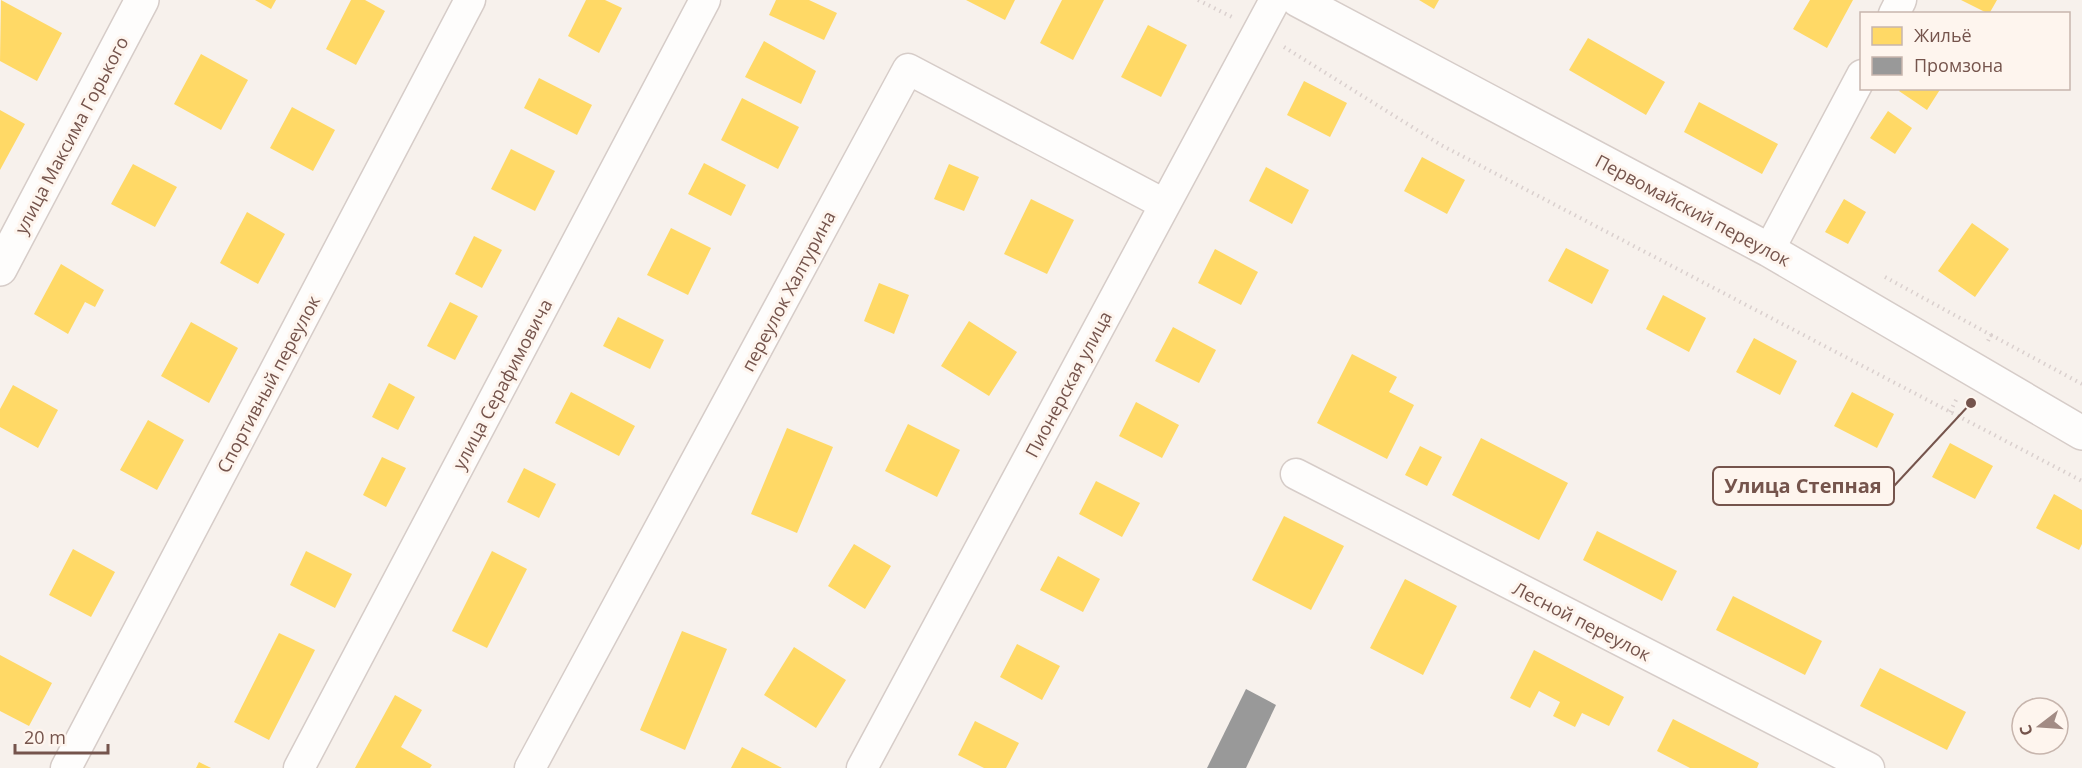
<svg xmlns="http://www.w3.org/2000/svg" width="2082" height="768" viewBox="0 0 2082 768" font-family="'Open Sans',sans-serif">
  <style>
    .homes { fill: #ffd966 }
    .industry { fill: #999 }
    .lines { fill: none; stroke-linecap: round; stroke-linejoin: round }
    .street-casing { stroke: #d6ccc8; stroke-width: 33 }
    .secondary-casing { stroke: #d6ccc8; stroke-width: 36 }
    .path { stroke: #dad0ce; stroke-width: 4; stroke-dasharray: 1.5 4.5; stroke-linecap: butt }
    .street { stroke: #fefdfc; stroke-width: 30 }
    .secondary { stroke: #fefdfc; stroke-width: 33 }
    .labels { text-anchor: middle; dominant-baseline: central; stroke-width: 6; stroke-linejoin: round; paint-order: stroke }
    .street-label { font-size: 18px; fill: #75544c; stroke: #fef5ee }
    .leader { fill: none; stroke: #75544c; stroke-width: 2 }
    .callout-dot { fill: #75544c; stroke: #fef5ee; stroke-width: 2 }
    .callout { fill: #fef5ee; stroke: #75544c; stroke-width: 2 }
    .callout-label { font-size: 20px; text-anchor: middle; font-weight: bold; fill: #75544c }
  </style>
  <rect width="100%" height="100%" fill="#f7f1ec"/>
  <path class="homes" d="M 1,0 L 62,33 L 37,81 L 0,61 Z
    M 255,0 L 276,0 L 271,9 Z
    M 351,0 L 365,0 L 385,11 L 356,65 L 326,49 Z
    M 586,0 L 605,0 L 622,8 L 599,53 L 568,36 Z
    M 776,0 L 809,0 L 837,13 L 824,40 L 769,15 Z
    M 966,0 L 1015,0 L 1005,20 Z
    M 1062,0 L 1104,0 L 1073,60 L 1040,43 Z
    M 1419,0 L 1439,0 L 1434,9 Z
    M 1810,0 L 1853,0 L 1827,48 L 1793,29 Z
    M 1961,0 L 1997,0 L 1989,14 Z
    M 1148,25 L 1187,45 L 1161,97 L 1121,77 Z
    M 1588,38 L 1665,82 L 1646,115 L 1569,70 Z
    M 764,41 L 816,71 L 801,104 L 745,77 Z
    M 201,54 L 248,80 L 221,130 L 174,104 Z
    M 539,78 L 592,105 L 577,135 L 524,108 Z
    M 1304,81 L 1347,103 L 1330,137 L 1287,115 Z
    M 1901,88 L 1941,88 L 1927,110 L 1899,91 Z
    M 742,98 L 799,127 L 778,169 L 721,140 Z
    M 1699,102 L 1778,144 L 1762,174 L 1684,132 Z
    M 292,107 L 335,130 L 313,171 L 270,148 Z
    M 0,110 L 25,124 L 0,170 Z
    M 1888,111 L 1912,128 L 1895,154 L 1870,138 Z
    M 511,149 L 555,171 L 535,211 L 491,189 Z
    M 1422,157 L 1465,180 L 1447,214 L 1404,191 Z
    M 704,163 L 746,185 L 731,216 L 688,194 Z
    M 133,164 L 177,187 L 155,227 L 111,204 Z
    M 949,164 L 979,177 L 964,211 L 934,199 Z
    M 1266,167 L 1309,190 L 1292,224 L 1249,201 Z
    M 1031,199 L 1074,220 L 1047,274 L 1004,254 Z
    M 1844,199 L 1866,212 L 1848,244 L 1825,232 Z
    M 247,212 L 285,234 L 258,284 L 220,263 Z
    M 1972,223 L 2009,249 L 1975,297 L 1938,271 Z
    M 671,228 L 711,248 L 688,295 L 647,275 Z
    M 474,236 L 502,250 L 482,288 L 455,274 Z
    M 1566,248 L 1609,270 L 1592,304 L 1548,281 Z
    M 1215,249 L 1258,272 L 1241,305 L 1198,283 Z
    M 61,264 L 104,290 L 95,307 L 85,302 L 68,334 L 34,314 Z
    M 879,283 L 909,295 L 894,334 L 864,321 Z
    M 1663,295 L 1706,318 L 1689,352 L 1646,329 Z
    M 450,302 L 478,316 L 455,360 L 427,346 Z
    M 618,317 L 664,340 L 650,369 L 603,346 Z
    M 969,321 L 1017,352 L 989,396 L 941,366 Z
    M 191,322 L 238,348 L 209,403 L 161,376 Z
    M 1173,327 L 1216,350 L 1199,383 L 1155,361 Z
    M 1754,338 L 1797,361 L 1780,395 L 1736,372 Z
    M 1352,354 L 1397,377 L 1389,392 L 1414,405 L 1387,459 L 1317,423 Z
    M 389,383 L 415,397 L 398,430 L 372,417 Z
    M 13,385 L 58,410 L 38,448 L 0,427 L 0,409 Z
    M 571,392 L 635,426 L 619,456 L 555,423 Z
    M 1852,392 L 1894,414 L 1877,448 L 1834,426 Z
    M 1136,402 L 1179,425 L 1162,458 L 1119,436 Z
    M 148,420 L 184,440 L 157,490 L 120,470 Z
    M 908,424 L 960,450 L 937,497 L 885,471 Z
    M 787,428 L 833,447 L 797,533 L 751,514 Z
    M 1481,438 L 1568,483 L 1539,540 L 1452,495 Z
    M 1950,443 L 1993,466 L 1975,499 L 1932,477 Z
    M 1420,446 L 1442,457 L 1427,486 L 1405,475 Z
    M 382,457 L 406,468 L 386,507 L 363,495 Z
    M 524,468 L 556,484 L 539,518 L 507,502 Z
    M 1096,481 L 1140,503 L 1122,537 L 1079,514 Z
    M 2054,494 L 2082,510 L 2082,544 L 2079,550 L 2036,528 Z
    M 1284,516 L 1344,546 L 1311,610 L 1252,580 Z
    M 1597,531 L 1677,571 L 1662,601 L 1583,560 Z
    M 854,544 L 891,566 L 865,609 L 828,586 Z
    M 73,549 L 115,572 L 91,617 L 49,595 Z
    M 306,551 L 352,574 L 335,608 L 290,585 Z
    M 492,551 L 527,569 L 487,648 L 452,631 Z
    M 1058,556 L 1100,579 L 1083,612 L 1040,590 Z
    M 1405,579 L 1457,606 L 1423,675 L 1370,648 Z
    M 1733,596 L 1822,641 L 1805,675 L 1716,630 Z
    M 682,631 L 727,649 L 685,750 L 640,730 Z
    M 279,633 L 315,650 L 269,740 L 234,722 Z
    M 1017,644 L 1060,666 L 1042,700 L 1000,677 Z
    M 794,647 L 846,680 L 816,728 L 764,695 Z
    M 1534,650 L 1624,697 L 1609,726 L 1582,713 L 1575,727 L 1553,716 L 1560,702 L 1539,691 L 1530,708 L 1510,698 Z
    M 0,655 L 52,683 L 29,726 L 0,711 Z
    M 1880,668 L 1966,712 L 1947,750 L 1860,706 Z
    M 395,695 L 422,710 L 401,747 L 432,765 L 430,768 L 355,768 Z
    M 1673,719 L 1759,763 L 1757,768 L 1690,768 L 1657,751 Z
    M 975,721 L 1019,743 L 1006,768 L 984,768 L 958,755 Z
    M 742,747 L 782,768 L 731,768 Z
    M 199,762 L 211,768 L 196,768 Z"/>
  <path class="industry" d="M 1246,689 L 1276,705 L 1246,768 L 1207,768 Z"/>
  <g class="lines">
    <defs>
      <path id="street" d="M 1894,14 L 1901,0
        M 1769,250 L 1862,75
        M 1296,474 L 1869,768
        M 66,768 L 470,0
        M 299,768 L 705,0
        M 530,768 L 908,69 L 1164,204
        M 862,768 L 1275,0"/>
      <path id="secondary" d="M 1298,0 L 1769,250 L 2082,433
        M 0,269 L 142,0"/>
    </defs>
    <use href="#street" class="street-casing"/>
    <use href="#secondary" class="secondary-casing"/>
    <path class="path" d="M 1198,0 L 1232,17
      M 1284,47 L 1441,145 L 2082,481
      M 1885,277 L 1991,335 L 1988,341
      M 1991,335 L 2082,384
      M 1950,412 L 1957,398"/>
    <use href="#street" class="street"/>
    <use href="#secondary" class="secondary"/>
  </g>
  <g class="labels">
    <g class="street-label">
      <text transform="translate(71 135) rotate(-62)">улица Максима Горького</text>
      <text transform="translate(1693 210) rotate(28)">Первомайский переулок</text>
      <text transform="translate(788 291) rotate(-62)">переулок Халтурина</text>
      <text transform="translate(268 384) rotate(-62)">Спортивный переулок</text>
      <text transform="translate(502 384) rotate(-62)">улица Серафимовича</text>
      <text transform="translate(1068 384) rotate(-62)">Пионерская улица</text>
      <text transform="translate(1582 621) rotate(27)">Лесной переулок</text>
    </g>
  </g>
  <path class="leader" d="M1971 403L1894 486"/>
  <circle class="callout-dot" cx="1971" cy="403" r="6"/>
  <rect class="callout" x="1713" y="467" width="181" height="38" rx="6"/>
  <g class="callout-label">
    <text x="1803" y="493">Улица Степная</text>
  </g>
  <rect x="1860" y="12" width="210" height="78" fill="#fef5ee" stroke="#c7b5ad" stroke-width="1.5"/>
  <rect x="1872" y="27" width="30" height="18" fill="#ffd966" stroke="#c7b5ad" stroke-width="1.5"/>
  <text x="1914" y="42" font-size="18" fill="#75544c">Жильё</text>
  <rect x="1872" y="57" width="30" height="18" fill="#999999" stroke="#c7b5ad" stroke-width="1.5"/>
  <text x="1914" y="72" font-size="18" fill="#75544c">Промзона</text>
  <g transform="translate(2040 726) rotate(253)"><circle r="28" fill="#fef5ee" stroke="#c7b5ad" stroke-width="1.5"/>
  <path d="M0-4.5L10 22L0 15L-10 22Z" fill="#a28b84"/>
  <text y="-9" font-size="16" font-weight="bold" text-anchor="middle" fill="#75544c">С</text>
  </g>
  <path d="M15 744v9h93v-9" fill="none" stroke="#75544c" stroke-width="3"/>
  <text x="24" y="744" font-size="18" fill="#75544c" stroke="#fef5ee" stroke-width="4.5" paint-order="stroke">20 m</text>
</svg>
